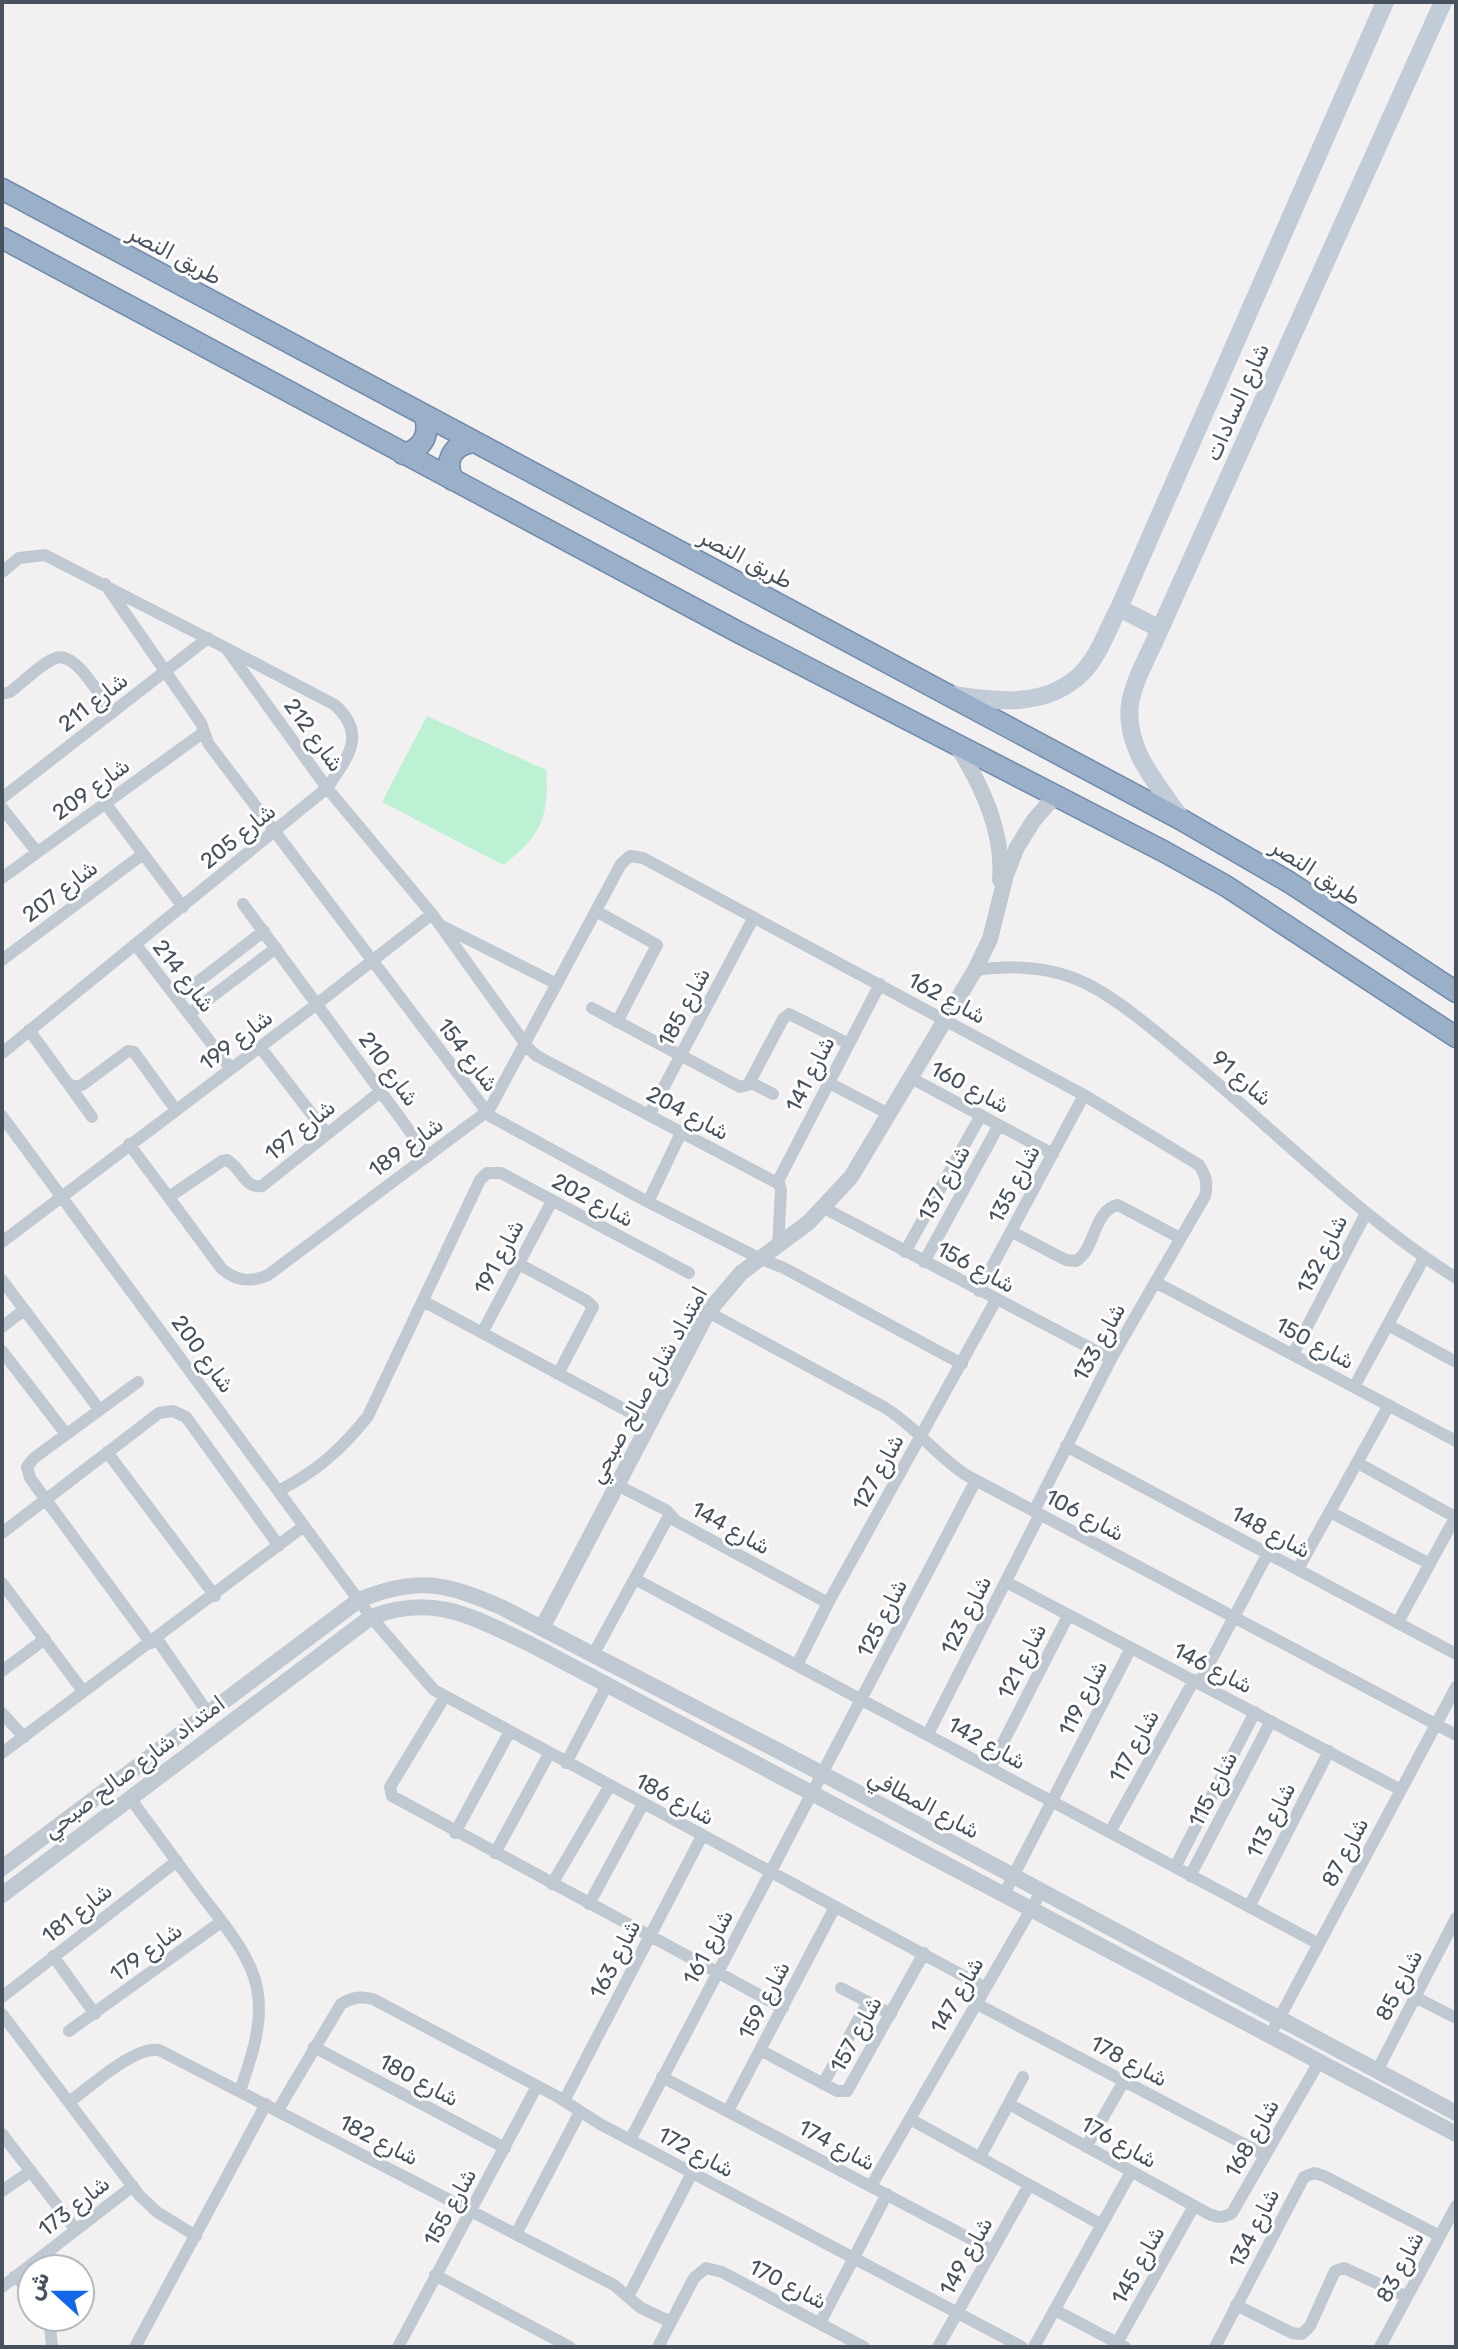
<svg xmlns="http://www.w3.org/2000/svg" width="1458" height="2349" viewBox="0 0 1458 2349" font-family="Rubik,'Noto Sans Arabic',sans-serif">
  <style>
    .green { fill: #bdf1d3 }
    .lines { fill: none; stroke-linecap: round; stroke-linejoin: round }
    .trunk-casing { stroke: #718bac; stroke-width: 23 }
    .minor { stroke: #c0c9d2; stroke-width: 12 }
    .tertiary { stroke: #c0c9d2; stroke-width: 16 }
    .secondary { stroke: #c2ccd9; stroke-width: 18 }
    .trunk { stroke: #9aafc8; stroke-width: 20 }
    .labels { text-anchor: middle; dominant-baseline: central; stroke-width: 6; stroke-linejoin: round; paint-order: stroke }
    .street-label { font-size: 22px; fill: #47525e; stroke: #fff }
  </style>
  <rect width="100%" height="100%" fill="#f2f0f0"/>
  <path class="green" d="M 427,716 L 546,770 C 550,816 540,838 503,865 L 382,802 Z"/>
  <g class="lines">
    <defs>
      <path id="trunk" d="M 2,189 L 1182,820 L 1289,882 L 1456,992
        M 2,238 L 738,632 L 1163,851 L 1226,886 L 1456,1037
        M 403,454 C 423,449 430,435 425,416
        M 453,480 C 444,461 452,445 473,442"/>
    </defs>
    <use href="#trunk" class="trunk-casing"/>
    <path class="minor" d="M 2,572 L 19,558 L 45,555 L 226,648 L 327,788 L 432,914 L 529,1049 L 537,1056 L 779,1184 L 781,1190 L 778,1246
      M 105,584 L 201,723 L 208,743 L 490,1116 L 648,1202 L 759,1258 L 784,1268 L 962,1364
      M 2,694 L 10,692 C 22,683 43,662 56,658 C 76,651 101,698 112,713
      M 2,798 L 208,638
      M 105,803 L 183,907
      M 2,808 L 37,852
      M 2,878 L 204,732
      M 243,904 L 428,1156
      M 596,911 L 657,945 L 617,1022
      M 442,926 L 557,984
      M 136,945 L 231,1069
      M 2,960 L 143,854
      M 975,970 C 1011,965 1049,966 1083,982 C 1118,998 1166,1040 1196,1065 C 1282,1137 1361,1218 1456,1278
      M 177,998 L 264,931
      M 592,1008 L 740,1087 L 748,1085 L 783,1019 L 789,1014 L 849,1044
      M 189,1014 L 276,948
      M 29,1030 L 66,1081 L 73,1087 L 82,1085 L 128,1051 L 134,1052 L 176,1110
      M 260,1047 L 327,1134
      M 2,1053 L 327,788 C 347,758 368,735 335,705 L 228,649
      M 911,1078 L 1053,1154
      M 750,1082 L 773,1094
      M 829,1083 L 889,1114
      M 69,1085 L 92,1117
      M 649,1115 L 754,917
      M 2,1116 L 371,1617 L 434,1690 L 984,1987
      M 129,1144 L 222,1269 C 236,1281 250,1283 268,1275 L 489,1110 L 621,864 L 630,856 L 643,858 L 1084,1095 L 1199,1165 C 1206,1176 1208,1183 1205,1196 L 1111,1359 L 1034,1511
      M 777,1183 L 880,984
      M 169,1197 L 222,1161 L 227,1160 C 242,1168 244,1189 262,1186 L 380,1092
      M 648,1202 L 681,1133
      M 824,1208 L 1111,1359
      M 1012,1232 L 1066,1260 L 1076,1261 C 1096,1249 1093,1210 1118,1205 L 1180,1238
      M 2,1242 L 317,1004 L 432,914
      M 905,1252 L 981,1115
      M 924,1262 L 999,1125
      M 519,1264 L 587,1301 L 593,1307 L 558,1374
      M 2,1280 L 99,1409
      M 1155,1282 L 1456,1441
      M 979,1291 L 1084,1095
      M 423,1301 L 650,1423
      M 708,1312 L 884,1407 C 915,1426 936,1455 966,1475 L 1456,1735
      M 1388,1325 L 1456,1362
      M 2,1327 L 24,1310
      M 482,1333 L 552,1201
      M 2,1351 L 66,1434
      M 1293,1354 L 1365,1215
      M 138,1382 L 34,1458 L 27,1467 L 30,1478 L 151,1643
      M 1354,1387 L 1424,1258
      M 1066,1446 L 1456,1654
      M 107,1452 L 215,1596
      M 1358,1463 L 1455,1517
      M 617,1485 L 666,1510 L 676,1521 L 828,1603
      M 278,1491 C 316,1472 342,1449 368,1416 L 480,1180 L 487,1173 L 501,1173 L 689,1273
      M 1330,1512 L 1430,1564
      M 2,1533 L 159,1413 L 173,1411 L 186,1417 L 279,1546
      M 1298,1569 L 1389,1405
      M 635,1579 L 1319,1944
      M 1006,1582 L 1401,1790
      M 2,1583 L 83,1691
      M 1398,1622 L 1456,1516
      M 157,1639 L 208,1713
      M 593,1655 L 670,1514
      M 797,1665 L 828,1603 L 996,1300
      M 2,1671 L 45,1639
      M 1199,1683 L 1268,1553
      M 444,1698 L 390,1787 L 392,1796 L 783,2008
      M 2,1713 L 24,1737
      M 928,1734 L 1040,1514
      M 2,1753 L 304,1526
      M 566,1763 L 607,1685
      M 990,1768 L 1068,1616
      M 130,1798 C 153,1829 176,1861 200,1893 C 220,1920 250,1953 257,1988 C 264,2024 251,2058 240,2091
      M 1110,1832 L 1194,1680
      M 455,1833 L 509,1733
      M 495,1853 L 549,1754
      M 1175,1867 L 1255,1712
      M 1190,1876 L 1271,1721
      M 552,1884 L 609,1787
      M 1004,1894 L 1131,1648
      M 589,1904 L 643,1804
      M 1249,1907 L 1329,1751
      M 53,1956 L 95,2014
      M 841,1988 L 891,2014
      M 2,1997 L 177,1861
      M 1415,1997 L 1456,2018
      M 975,2003 L 1265,2155
      M 2,2014 L 139,2195 L 157,2212 L 196,2236
      M 1275,2026 L 1456,1687
      M 69,2031 L 221,1922
      M 314,2047 L 505,2148
      M 760,2050 L 837,2091 L 847,2091 L 924,1953
      M 1377,2071 L 1456,1918
      M 662,2077 L 992,2250
      M 823,2084 L 868,2002
      M 564,2101 L 702,1836
      M 69,2102 C 90,2087 134,2046 159,2050 L 614,2285 L 641,2308 L 671,2322
      M 1009,2104 L 1209,2214 C 1218,2218 1223,2218 1232,2213 L 1319,2062
      M 278,2110 L 341,2004 C 353,1997 360,1996 373,1999 L 558,2097 L 600,2124 L 1022,2347
      M 728,2111 L 835,1907
      M 910,2119 L 1102,2225
      M 2,2134 L 76,2230
      M 630,2140 L 976,1480
      M 1086,2147 L 1124,2081
      M 980,2157 L 1023,2077
      M 871,2186 L 1041,1892
      M 2,2191 L 31,2171
      M 516,2234 L 580,2112
      M 435,2275 L 570,2347
      M 14,2277 L 32,2290
      M 2,2287 L 133,2186
      M 629,2295 L 692,2173
      M 1236,2305 L 1292,2333 L 1302,2334 L 1310,2326 L 1335,2271 L 1344,2268 L 1407,2297
      M 1055,2310 L 1125,2347
      M 49,2317 L 52,2347
      M 820,2323 L 887,2194
      M 1117,2343 L 1194,2206
      M 135,2347 L 266,2104
      M 398,2347 L 537,2086
      M 658,2347 L 694,2278 L 706,2268 L 722,2272 L 864,2347
      M 938,2347 L 1029,2185
      M 1034,2347 L 1131,2172
      M 1215,2347 L 1304,2177 L 1314,2173 L 1324,2176 L 1440,2236
      M 1380,2347 L 1456,2206"/>
    <path class="tertiary" d="M 957,746 C 982,786 1004,832 1000,880
      M 542,1628 L 708,1312 L 741,1273 L 809,1222 L 851,1177 L 975,970 L 990,939 L 1006,875 L 1017,847 L 1034,820 L 1054,797
      M 2,1868 L 359,1600 C 417,1576 445,1583 501,1607 L 823,1774 L 1456,2113
      M 2,1895 L 371,1617 C 435,1593 472,1617 530,1644 L 1456,2134"/>
    <path class="secondary" d="M 1119,608 L 1160,629
      M 953,695 C 997,702 1047,708 1082,673 C 1099,656 1108,628 1119,608 L 1385,2
      M 1182,820 C 1159,786 1124,749 1130,704 C 1134,679 1150,653 1160,629 L 1443,2"/>
    <use href="#trunk" class="trunk"/>
  </g>
  <g class="labels">
    <g class="street-label">
      <text transform="translate(175 255) rotate(28)">طريق النصر</text>
      <text transform="translate(1237 402) rotate(-66)">شارع السادات</text>
      <text transform="translate(746 559) rotate(28)">طريق النصر</text>
      <text transform="translate(93 702) rotate(-38)">شارع 211</text>
      <text transform="translate(314 735) rotate(54)">شارع 212</text>
      <text transform="translate(91 789) rotate(-36)">شارع 209</text>
      <text transform="translate(238 836) rotate(-39)">شارع 205</text>
      <text transform="translate(1316 872) rotate(33)">طريق النصر</text>
      <text transform="translate(60 891) rotate(-37)">شارع 207</text>
      <text transform="translate(184 976) rotate(52)">شارع 214</text>
      <text transform="translate(947 998) rotate(28)">شارع 162</text>
      <text transform="translate(684 1007) rotate(-62)">شارع 185</text>
      <text transform="translate(236 1040) rotate(-37)">شارع 199</text>
      <text transform="translate(468 1055) rotate(53)">شارع 154</text>
      <text transform="translate(389 1069) rotate(54)">شارع 210</text>
      <text transform="translate(810 1074) rotate(-63)">شارع 141</text>
      <text transform="translate(1242 1078) rotate(41)">شارع 91</text>
      <text transform="translate(970 1087) rotate(28)">شارع 160</text>
      <text transform="translate(688 1113) rotate(28)">شارع 204</text>
      <text transform="translate(300 1130) rotate(-39)">شارع 197</text>
      <text transform="translate(406 1147) rotate(-36)">شارع 189</text>
      <text transform="translate(944 1183) rotate(-61)">شارع 137</text>
      <text transform="translate(1014 1184) rotate(-62)">شارع 135</text>
      <text transform="translate(593 1200) rotate(28)">شارع 202</text>
      <text transform="translate(1322 1254) rotate(-63)">شارع 132</text>
      <text transform="translate(499 1257) rotate(-62)">شارع 191</text>
      <text transform="translate(976 1267) rotate(28)">شارع 156</text>
      <text transform="translate(1099 1342) rotate(-61)">شارع 133</text>
      <text transform="translate(1315 1343) rotate(28)">شارع 150</text>
      <text transform="translate(203 1354) rotate(54)">شارع 200</text>
      <text transform="translate(648 1385) rotate(-61)">امتداد شارع صالح صبحي</text>
      <text transform="translate(878 1472) rotate(-61)">شارع 127</text>
      <text transform="translate(1085 1515) rotate(28)">شارع 106</text>
      <text transform="translate(731 1528) rotate(29)">شارع 144</text>
      <text transform="translate(1271 1532) rotate(28)">شارع 148</text>
      <text transform="translate(966 1615) rotate(-63)">شارع 123</text>
      <text transform="translate(882 1618) rotate(-63)">شارع 125</text>
      <text transform="translate(1022 1661) rotate(-63)">شارع 121</text>
      <text transform="translate(1213 1668) rotate(27)">شارع 146</text>
      <text transform="translate(1083 1698) rotate(-63)">شارع 119</text>
      <text transform="translate(987 1743) rotate(29)">شارع 142</text>
      <text transform="translate(1134 1746) rotate(-61)">شارع 117</text>
      <text transform="translate(134 1767) rotate(-37)">امتداد شارع صالح صبحي</text>
      <text transform="translate(1213 1789) rotate(-63)">شارع 115</text>
      <text transform="translate(675 1799) rotate(28)">شارع 186</text>
      <text transform="translate(924 1804) rotate(28)">شارع المطافي</text>
      <text transform="translate(1271 1820) rotate(-63)">شارع 113</text>
      <text transform="translate(1345 1852) rotate(-62)">شارع 87</text>
      <text transform="translate(77 1913) rotate(-38)">شارع 181</text>
      <text transform="translate(708 1947) rotate(-62)">شارع 161</text>
      <text transform="translate(146 1952) rotate(-36)">شارع 179</text>
      <text transform="translate(615 1959) rotate(-63)">شارع 163</text>
      <text transform="translate(1399 1985) rotate(-63)">شارع 85</text>
      <text transform="translate(957 1995) rotate(-60)">شارع 147</text>
      <text transform="translate(764 2000) rotate(-62)">شارع 159</text>
      <text transform="translate(856 2034) rotate(-61)">شارع 157</text>
      <text transform="translate(1129 2061) rotate(28)">شارع 178</text>
      <text transform="translate(419 2080) rotate(28)">شارع 180</text>
      <text transform="translate(1252 2138) rotate(-60)">شارع 168</text>
      <text transform="translate(379 2140) rotate(27)">شارع 182</text>
      <text transform="translate(1119 2142) rotate(29)">شارع 176</text>
      <text transform="translate(837 2145) rotate(28)">شارع 174</text>
      <text transform="translate(696 2152) rotate(28)">شارع 172</text>
      <text transform="translate(74 2206) rotate(-38)">شارع 173</text>
      <text transform="translate(450 2207) rotate(-61)">شارع 155</text>
      <text transform="translate(1254 2228) rotate(-63)">شارع 134</text>
      <text transform="translate(966 2256) rotate(-61)">شارع 149</text>
      <text transform="translate(1138 2265) rotate(-61)">شارع 145</text>
      <text transform="translate(1400 2267) rotate(-62)">شارع 83</text>
      <text transform="translate(788 2284) rotate(27)">شارع 170</text>
    </g>
  </g>
  <rect width="1458" height="2349" fill="none" stroke="#47525e" stroke-width="8"/>
  <g transform="translate(56 2293) rotate(291)"><circle r="38" fill="#ffffff" stroke="#b5babf" stroke-width="2"/>
  <path d="M0-6L14 30L0 20L-14 30Z" fill="#1367e9"/>
  <text y="-12" font-size="22" font-weight="bold" text-anchor="middle" fill="#47525e">ش</text>
  </g>
</svg>
